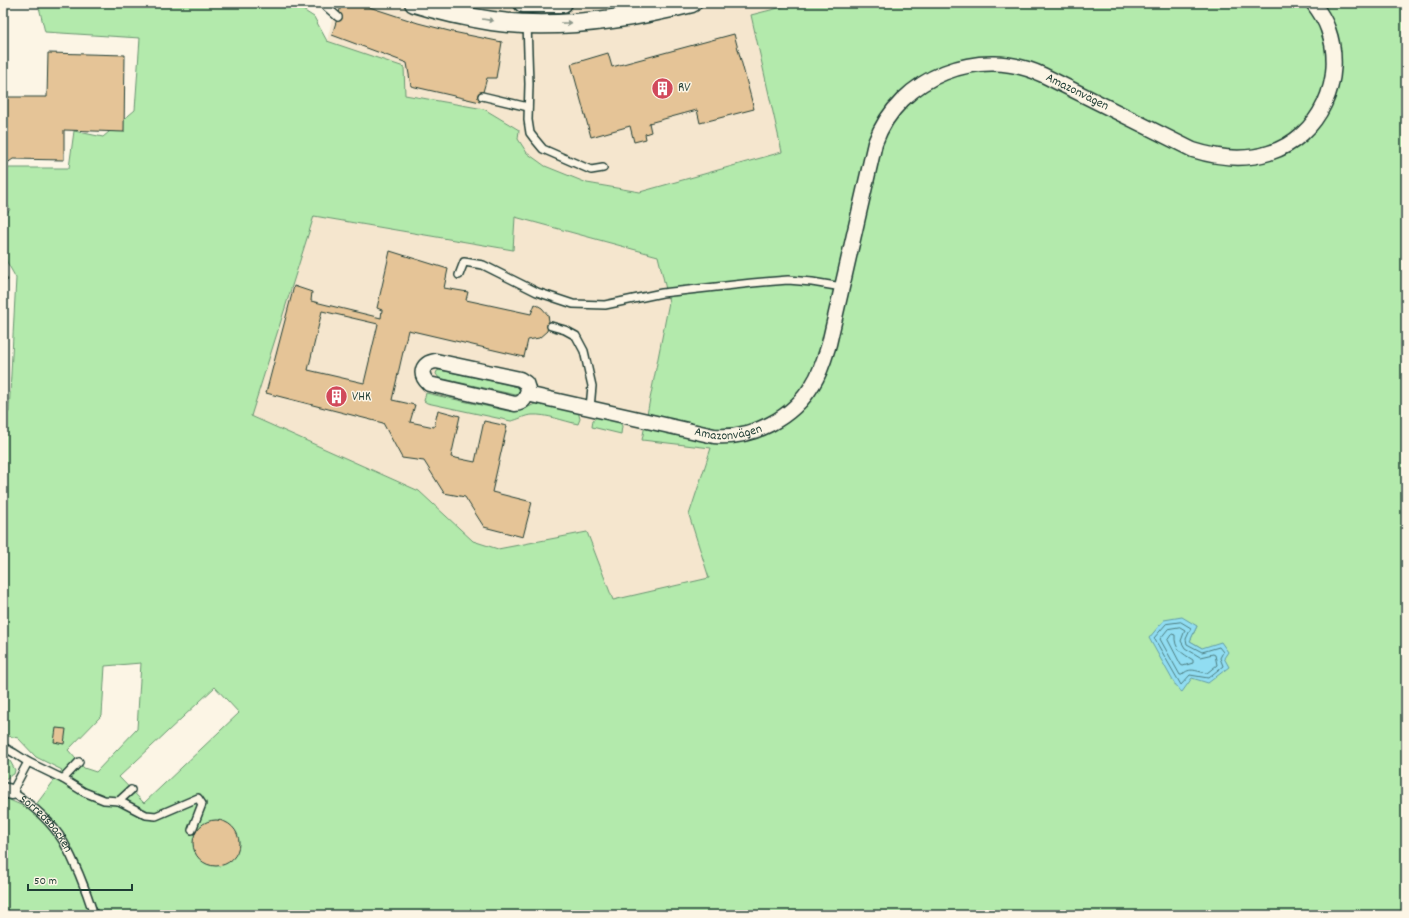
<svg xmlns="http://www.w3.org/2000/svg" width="1409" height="918" viewBox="0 0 1409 918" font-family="Dekko,sans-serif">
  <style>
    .built { fill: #f5e6ce }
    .green { fill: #b3eaac; stroke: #699470; fill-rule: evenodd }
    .water { fill: #91ddf2; stroke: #639da6 }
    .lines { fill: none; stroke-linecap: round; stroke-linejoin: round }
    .shore { stroke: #4d7d80; stroke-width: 1 }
    .building { fill: #e5c497; stroke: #1f3d34; fill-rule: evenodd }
    .service-casing { stroke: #1f3d34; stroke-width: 10 }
    .minor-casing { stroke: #1f3d34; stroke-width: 17 }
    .tertiary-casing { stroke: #1f3d34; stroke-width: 21 }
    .service { stroke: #fcf5e5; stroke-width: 7 }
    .minor { stroke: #fcf5e5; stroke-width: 14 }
    .tertiary { stroke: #fcf5e5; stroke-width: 18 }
    .oneway { fill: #8e998c }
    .labels { text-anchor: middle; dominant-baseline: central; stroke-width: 3; stroke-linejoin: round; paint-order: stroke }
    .poi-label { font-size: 13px; fill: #1f3d34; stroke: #fcf5e5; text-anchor: start }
    .street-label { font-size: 13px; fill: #1f3d34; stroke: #fcf5e5 }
  </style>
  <rect width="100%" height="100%" fill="#fcf5e5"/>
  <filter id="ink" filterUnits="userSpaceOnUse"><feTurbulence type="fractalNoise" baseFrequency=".025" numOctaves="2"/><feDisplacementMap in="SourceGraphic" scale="8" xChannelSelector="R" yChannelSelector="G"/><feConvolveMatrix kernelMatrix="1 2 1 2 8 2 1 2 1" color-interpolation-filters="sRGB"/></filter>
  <g filter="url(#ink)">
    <path class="built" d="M 336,3 L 798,3 L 751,15 L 782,152 L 640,192 L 587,183 L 545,166 L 527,153 L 518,139 L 519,130 L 484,109 L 405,95 L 327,41 Z
      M 314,216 L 513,250 L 515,217 L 658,256 L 669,302 L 642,439 L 711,447 L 689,515 L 709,578 L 613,600 L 587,532 L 498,549 L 473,541 L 418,491 L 251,416 Z"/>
    <path class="green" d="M 38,3 L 292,3 L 314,17 L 327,41 L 404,67 L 405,95 L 484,109 L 519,130 L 518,139 L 527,153 L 545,166 L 587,183 L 640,192 L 782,152 L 751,15 L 798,3 L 1406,3 L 1406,915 L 3,915 L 3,797 L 32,810 L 62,770 L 36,757 L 18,738 L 3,735 L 3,417 L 9,412 L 16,278 L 3,255 L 3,216 L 10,210 L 3,196 L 3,168 L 69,168 L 74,131 L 103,137 L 135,110 L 140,38 L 45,32 ZM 314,216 L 513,250 L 515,217 L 658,256 L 669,302 L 642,440 L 711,448 L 689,515 L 709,578 L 613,600 L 587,532 L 498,549 L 473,541 L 419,491 L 251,416 ZM 1197,626 L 1190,641 L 1202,648 L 1149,638 ZM 141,663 L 137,729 L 96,772 L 84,768 L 68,750 L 102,715 L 105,666 ZM 215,687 L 239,713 L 144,803 L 119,777 Z
      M 440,370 L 518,387 L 520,392 L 516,395 L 439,378 L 436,374 L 437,371 Z
      M 426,393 L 508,411 L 522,410 L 537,403 L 578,411 L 580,419 L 578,424 C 563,421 547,414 532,415 C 525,415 518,420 511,421 L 427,403 L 424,401 Z
      M 597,417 L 619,421 L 622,426 L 621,434 L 592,427 L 593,420 Z
      M 3,757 L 10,761 L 15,770 L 14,774 L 3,780 Z"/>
    <path class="water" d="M 1182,617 L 1197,626 L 1190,641 L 1202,648 L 1221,642 L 1228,652 L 1224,658 L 1229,667 L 1208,683 L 1192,678 L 1182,692 L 1177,688 L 1149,638 L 1164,620 Z"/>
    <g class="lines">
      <path class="shore" d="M 1181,622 L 1191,628 L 1186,639 L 1187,644 L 1202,652 L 1219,647 L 1223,652 L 1220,658 L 1223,666 L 1208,678 L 1190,675 L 1181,685 L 1154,638 L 1166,624 Z
        M 1180,627 L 1185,630 L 1181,641 L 1185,648 L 1200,657 L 1213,654 L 1215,655 L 1217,665 L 1207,673 C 1197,672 1190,666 1182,675 L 1180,675 L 1160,639 L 1168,629 Z
        M 1172,634 L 1175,635 C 1174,649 1182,653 1193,660 L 1193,663 L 1183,666 L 1181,665 L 1168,640 Z"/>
    </g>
    <path class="building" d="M 342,3 L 357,3 L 418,23 L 453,32 L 502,42 L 496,78 L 487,78 L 480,102 L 411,86 L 407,63 L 332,35 Z
      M 734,34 L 754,109 L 700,123 L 697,110 L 649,123 L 651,132 L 645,134 L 646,139 L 634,142 L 630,126 L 591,137 L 571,64 L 608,53 L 612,67 Z
      M 48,53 L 125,55 L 124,132 L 64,130 L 64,160 L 13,159 L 3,166 L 3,97 L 47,97 Z
      M 390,251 L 448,269 L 444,288 L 468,292 L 466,300 L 531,314 L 535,304 L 542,308 L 548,315 L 549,321 L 547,331 L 539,338 L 528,340 L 524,357 L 408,330 L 392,400 L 415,405 L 410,422 L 434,427 L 438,410 L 460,416 L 451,457 L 475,462 L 484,421 L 507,426 L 492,492 L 532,502 L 523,537 L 484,527 L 465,497 L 444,493 L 424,461 L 402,458 L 383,423 L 266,393 L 294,286 L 312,292 L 311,301 L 381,318 L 382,310 L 377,308 ZM 322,311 L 378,324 L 364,383 L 308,370 Z
      M 3,272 L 8,280 L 3,283 Z
      M 56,728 L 66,729 L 64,744 L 54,742 Z
      M193 843a23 23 0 1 1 46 0a23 23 0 1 1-46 0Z"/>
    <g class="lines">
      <defs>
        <g id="service">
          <path d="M 322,3 L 338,17"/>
          <path d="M 527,23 L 529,84 L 528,120 L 530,133 L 533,137 L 543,149 L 591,170 L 603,168"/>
          <path d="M 482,96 L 528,107"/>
          <path d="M 459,275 L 464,262 L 483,265 L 537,292 L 573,304 L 605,305 L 662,293 L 752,283 L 788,280 L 812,282 L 842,287"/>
          <path d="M 551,326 L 565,330 L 576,336 L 584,351 L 592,386 L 590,408"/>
          <path d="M 3,747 L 14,753 L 28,762 L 63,779 L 84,792 L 104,800 L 119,801 L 131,790"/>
          <path id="s1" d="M 28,762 L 12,792 C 32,805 51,821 63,841 C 76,864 86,890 94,915"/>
          <path d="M 63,779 L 79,762"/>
          <path d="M 119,801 L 146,815 L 156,816 L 198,798 L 202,804 L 192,830"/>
        </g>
        <g id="minor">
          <path d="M 436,361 L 520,379 L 526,383 L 528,389 C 526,398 524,403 515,404 L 429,384 C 418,374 422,363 436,361 Z"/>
          <path id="s2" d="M 527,394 L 714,436 C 753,439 793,418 813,384 C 821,372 825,357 829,344 L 875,143 C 899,76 980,45 1043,75 L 1193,150 C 1218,158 1244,161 1269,153 C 1320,137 1346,79 1328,29 C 1325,20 1319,11 1313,3"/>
          <path d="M 3,790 L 12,792"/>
        </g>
        <path id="tertiary" d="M 414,3 C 440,11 465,17 492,21 C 556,30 629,19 692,3
          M 523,3 L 563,3"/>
      </defs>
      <use href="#service" class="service-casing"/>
      <use href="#minor" class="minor-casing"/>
      <use href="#tertiary" class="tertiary-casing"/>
      <use href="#service" class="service"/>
      <use href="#minor" class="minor"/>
      <use href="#tertiary" class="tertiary"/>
    </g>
    <defs><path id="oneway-solid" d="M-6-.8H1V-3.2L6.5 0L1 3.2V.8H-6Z"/></defs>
    <g class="oneway">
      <use href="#oneway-solid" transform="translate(488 20) rotate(9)"/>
      <use href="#oneway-solid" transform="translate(566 23) rotate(-1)"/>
    </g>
  </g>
  <defs>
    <symbol id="building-disc" viewBox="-11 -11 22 22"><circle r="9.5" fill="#d1495b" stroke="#fcf5e5"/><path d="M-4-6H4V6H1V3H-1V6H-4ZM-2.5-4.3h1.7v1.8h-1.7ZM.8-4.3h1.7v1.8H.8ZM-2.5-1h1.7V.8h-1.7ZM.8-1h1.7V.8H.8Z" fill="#fff"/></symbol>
  </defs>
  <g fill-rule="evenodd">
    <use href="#building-disc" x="650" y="76" width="25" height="25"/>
    <use href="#building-disc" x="324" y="384" width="25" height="25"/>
  </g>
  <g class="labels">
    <g class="poi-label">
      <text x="678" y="88">RV</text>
      <text x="352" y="397">VHK</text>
    </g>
    <g class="street-label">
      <text stroke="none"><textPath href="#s2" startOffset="800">Amazonvägen</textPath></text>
      <text stroke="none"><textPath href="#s2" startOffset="206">Amazonvägen</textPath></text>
      <text stroke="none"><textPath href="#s1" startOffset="81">Sörredsbacken</textPath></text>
    </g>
  </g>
  <rect width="1409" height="918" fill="none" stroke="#fcf5e5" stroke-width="16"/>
  <rect x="8" y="8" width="1393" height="902" fill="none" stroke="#1f3d34" stroke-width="1.5" filter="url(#ink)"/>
  <path d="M28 884v6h104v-6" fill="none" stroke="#1f3d34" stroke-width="2"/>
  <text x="34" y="884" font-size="12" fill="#1f3d34" stroke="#fcf5e5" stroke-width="3" paint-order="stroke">50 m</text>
</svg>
